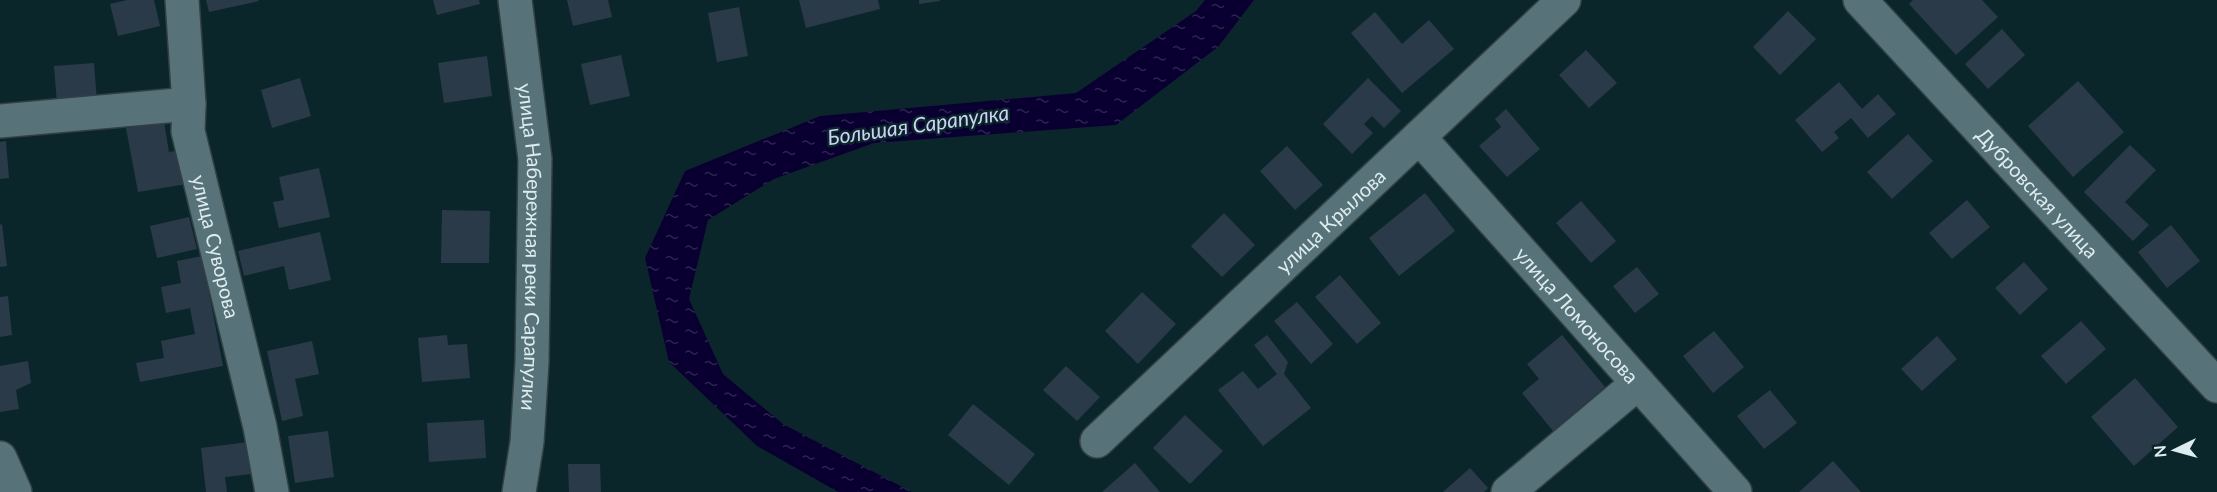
<svg xmlns="http://www.w3.org/2000/svg" width="2217" height="492" viewBox="0 0 2217 492" font-family="Lato,sans-serif">
  <style>
    .water { fill: url(#water-ripples) }
    .building { fill: #2a3a49 }
    .lines { fill: none; stroke-linecap: round; stroke-linejoin: round }
    .minor-casing { stroke: #314043; stroke-width: 36 }
    .minor { stroke: #577379; stroke-width: 33 }
    .labels { text-anchor: middle; dominant-baseline: central; stroke-width: 4.5; stroke-linejoin: round; paint-order: stroke }
    .street-label { font-size: 20px; fill: #ddecef; stroke: #0b262b }
    .water-label { font-size: 21px; font-style: italic; fill: #ced2f7; stroke: #0b262b }
  </style>
  <defs>
    <pattern id="water-ripples" width="26" height="14" patternUnits="userSpaceOnUse" patternTransform="scale(1.5)"><rect width="26" height="14" fill="#090031"/><path d="M2 4q2-2 4 0t4 0M15 11q2-2 4 0t4 0" fill="none" stroke="#2c254f"/></pattern>
  </defs>
  <rect width="100%" height="100%" fill="#0b262b"/>
  <path class="water" d="M 1205,0 L 1254,0 L 1218,47 L 1116,125 L 874,143 L 774,179 L 708,220 L 689,299 L 723,374 L 783,424 L 912,492 L 838,492 L 757,446 L 669,362 L 645,258 L 685,171 L 820,116 L 1076,93 L 1196,11 Z"/>
  <path class="building" d="M 127,0 L 154,0 L 160,26 L 118,36 L 110,4 Z
    M 206,0 L 258,0 L 259,1 L 209,12 Z
    M 433,0 L 479,0 L 480,4 L 437,15 Z
    M 567,0 L 608,0 L 612,17 L 573,26 Z
    M 799,0 L 878,0 L 880,9 L 806,28 Z
    M 919,0 L 940,0 L 940,1 L 919,4 Z
    M 1913,0 L 1982,0 L 1998,17 L 1956,55 L 1909,4 Z
    M 739,7 L 748,56 L 717,62 L 708,13 Z
    M 1788,11 L 1816,39 L 1780,75 L 1753,47 Z
    M 1375,12 L 1402,44 L 1429,20 L 1454,49 L 1402,93 L 1351,33 Z
    M 2002,29 L 2025,55 L 1988,89 L 1965,64 Z
    M 1586,50 L 1617,83 L 1589,108 L 1559,75 Z
    M 621,55 L 630,96 L 590,105 L 581,64 Z
    M 487,56 L 492,96 L 444,103 L 438,63 Z
    M 94,63 L 97,101 L 57,104 L 54,66 Z
    M 300,78 L 311,116 L 272,128 L 261,90 Z
    M 1368,78 L 1401,111 L 1384,128 L 1372,116 L 1364,124 L 1373,133 L 1352,154 L 1323,124 Z
    M 2078,81 L 2124,132 L 2073,177 L 2028,126 Z
    M 1839,82 L 1862,109 L 1878,94 L 1896,114 L 1868,138 L 1851,118 L 1834,132 L 1839,138 L 1822,152 L 1795,120 Z
    M 1506,109 L 1540,149 L 1507,177 L 1479,146 L 1501,127 L 1495,119 Z
    M 164,122 L 169,152 L 181,150 L 187,184 L 138,192 L 126,128 Z
    M 1908,134 L 1933,161 L 1892,199 L 1867,172 Z
    M 6,141 L 9,178 L 0,179 L 0,142 Z
    M 2130,145 L 2156,170 L 2125,202 L 2149,225 L 2133,241 L 2084,192 Z
    M 1287,146 L 1323,185 L 1295,210 L 1260,171 Z
    M 319,168 L 330,217 L 279,228 L 273,202 L 284,200 L 279,177 Z
    M 1425,193 L 1455,231 L 1399,276 L 1369,238 Z
    M 1967,200 L 1990,227 L 1952,259 L 1929,233 Z
    M 1581,201 L 1616,241 L 1591,263 L 1556,223 Z
    M 442,210 L 490,211 L 489,263 L 441,263 Z
    M 1224,213 L 1255,245 L 1222,277 L 1191,246 Z
    M 189,217 L 197,249 L 157,258 L 150,226 Z
    M 2,224 L 7,266 L 0,267 L 0,225 Z
    M 2171,225 L 2200,261 L 2167,288 L 2138,252 Z
    M 320,232 L 331,280 L 289,290 L 284,266 L 244,276 L 238,251 Z
    M 202,256 L 223,366 L 140,382 L 136,363 L 164,358 L 161,341 L 195,334 L 190,308 L 166,313 L 161,287 L 181,283 L 177,261 Z
    M 2024,262 L 2048,289 L 2020,315 L 1995,288 Z
    M 1637,267 L 1659,294 L 1635,313 L 1613,286 Z
    M 1340,275 L 1381,323 L 1357,344 L 1315,297 Z
    M 1142,292 L 1176,324 L 1138,364 L 1105,331 Z
    M 8,296 L 12,335 L 0,337 L 0,297 Z
    M 1297,302 L 1333,344 L 1311,364 L 1274,321 Z
    M 2081,321 L 2106,349 L 2066,384 L 2041,356 Z
    M 1714,331 L 1744,367 L 1713,393 L 1683,356 Z
    M 447,335 L 448,345 L 467,344 L 470,378 L 422,382 L 418,338 Z
    M 1267,335 L 1288,362 L 1284,374 L 1311,408 L 1263,446 L 1218,390 L 1243,371 L 1258,389 L 1277,374 L 1254,345 Z
    M 1562,335 L 1605,387 L 1553,431 L 1522,393 L 1539,379 L 1527,364 Z
    M 1937,336 L 1957,359 L 1922,391 L 1901,369 Z
    M 312,341 L 319,374 L 295,379 L 303,416 L 282,421 L 267,351 Z
    M 28,361 L 31,383 L 16,390 L 19,409 L 0,412 L 0,366 Z
    M 1066,366 L 1100,397 L 1077,421 L 1043,390 Z
    M 2135,378 L 2178,427 L 2134,466 L 2091,417 Z
    M 1770,390 L 1797,423 L 1764,449 L 1737,416 Z
    M 973,404 L 1035,454 L 1009,485 L 948,435 Z
    M 1185,415 L 1223,451 L 1190,484 L 1153,448 Z
    M 484,420 L 486,458 L 429,462 L 427,423 Z
    M 328,431 L 334,477 L 295,483 L 288,436 Z
    M 248,442 L 252,474 L 225,477 L 227,492 L 206,492 L 201,448 Z
    M 1833,461 L 1861,492 L 1799,492 Z
    M 1135,463 L 1160,492 L 1102,492 Z
    M 568,464 L 600,464 L 601,492 L 569,492 Z
    M 1470,468 L 1488,488 L 1484,492 L 1443,492 Z"/>
  <g class="lines">
    <defs>
      <g id="minor">
        <path id="s1" d="M 182,0 L 189,104 L 188,131 L 260,427 L 272,492"/>
        <path id="s2" d="M 515,0 L 535,159 L 532,362 L 527,442 L 519,492"/>
        <path id="s3" d="M 1860,0 L 2217,386"/>
        <path d="M 0,121 L 189,104"/>
        <path id="s4" d="M 1419,137 L 1735,492"/>
        <path id="s5" d="M 1097,441 L 1564,0"/>
        <path d="M 0,458 L 15,492"/>
        <path d="M 1508,492 L 1638,383"/>
      </g>
    </defs>
    <use href="#minor" class="minor-casing"/>
    <use href="#minor" class="minor"/>
  </g>
  <g class="labels">
    <g class="street-label">
      <text stroke="none"><textPath href="#s3" startOffset="262">Дубровская улица</textPath></text>
      <text stroke="none"><textPath href="#s5" startOffset="321">улица Крылова</textPath></text>
      <text stroke="none"><textPath href="#s2" startOffset="248">улица Набережная реки Сарапулки</textPath></text>
      <text stroke="none"><textPath href="#s1" startOffset="250">улица Суворова</textPath></text>
      <text stroke="none"><textPath href="#s4" startOffset="238">улица Ломоносова</textPath></text>
    </g>
    <g class="water-label">
      <text transform="translate(918 124) rotate(-8)">Большая Сарапулка</text>
    </g>
  </g>
  <g transform="translate(2175 450) rotate(265)" stroke="#0b262b" stroke-width="4.5" paint-order="stroke">
  <path d="M0-4.5L10 22L0 15L-10 22Z" fill="#ddecef"/>
  <text y="-9" font-size="16" font-weight="bold" text-anchor="middle" fill="#ddecef">N</text>
  </g>
</svg>
